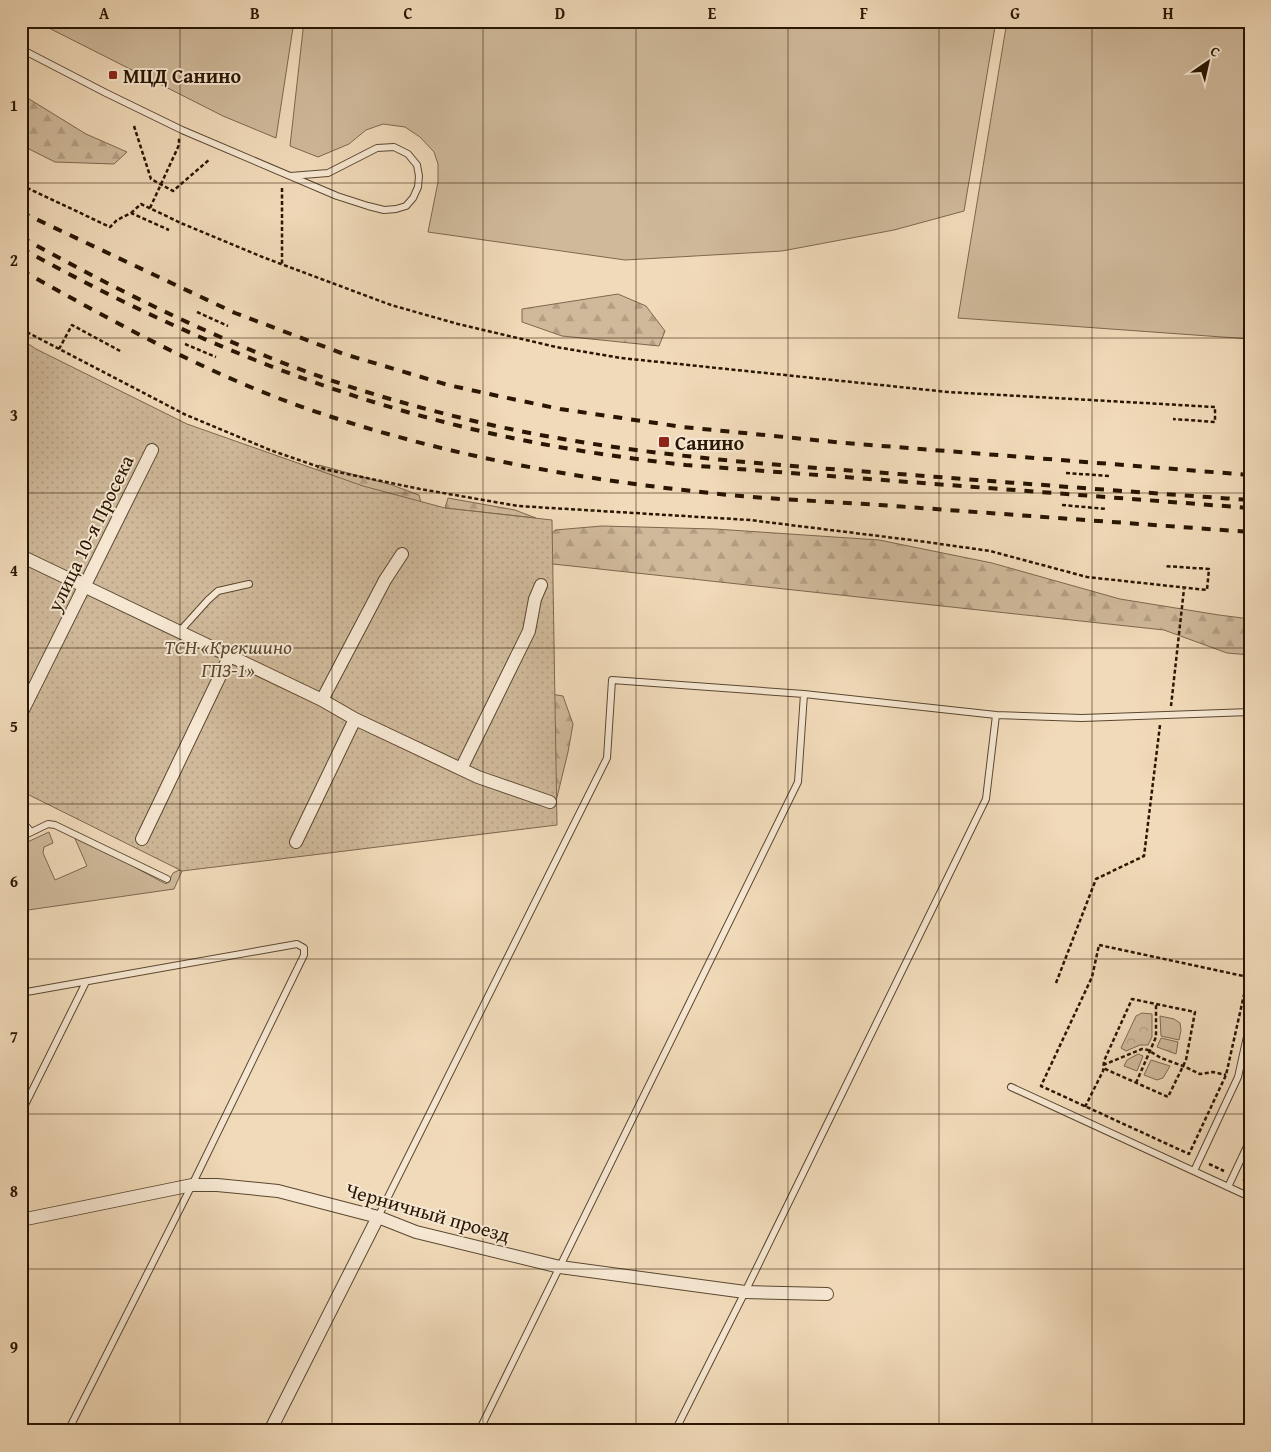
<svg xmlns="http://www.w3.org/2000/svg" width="1271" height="1452" viewBox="0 0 1271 1452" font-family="'Gentium Book Plus',serif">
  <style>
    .grass { fill: #cfb99a; stroke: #7c684e }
    .forest { fill: url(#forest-firs); stroke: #7c684e }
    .park { fill: url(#park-crowns); stroke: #7c684e }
    .garden { fill: url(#garden-dots); stroke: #7c684e }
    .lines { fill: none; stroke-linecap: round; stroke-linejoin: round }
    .lane-casing { stroke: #5a4730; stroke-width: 8 }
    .street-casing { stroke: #5a4730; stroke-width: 14 }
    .path { stroke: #281602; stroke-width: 2.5; stroke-dasharray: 4 2.5; stroke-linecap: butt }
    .lane { stroke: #f6e7d2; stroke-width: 6 }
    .street { stroke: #f6e7d2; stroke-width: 12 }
    .rail { stroke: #281602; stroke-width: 4; stroke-dasharray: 9 9; stroke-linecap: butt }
    .grid { fill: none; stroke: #281602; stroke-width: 1; stroke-opacity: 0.55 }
    .poi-dot { fill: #8f2418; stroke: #f6e7d2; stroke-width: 2 }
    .labels { text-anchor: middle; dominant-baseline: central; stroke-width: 4; stroke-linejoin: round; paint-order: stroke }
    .poi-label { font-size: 20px; font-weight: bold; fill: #281602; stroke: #f6e7d2; text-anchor: start }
    .street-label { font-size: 20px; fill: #281602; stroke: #f6e7d2 }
    .park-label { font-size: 20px; font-style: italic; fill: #5a4730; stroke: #f6e7d2 }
    .neatline { fill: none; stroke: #281602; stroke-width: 2 }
    .grid-label { font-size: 16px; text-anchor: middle; font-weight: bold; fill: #281602 }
  </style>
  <defs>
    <pattern id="forest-firs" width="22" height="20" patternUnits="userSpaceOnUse" patternTransform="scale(1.25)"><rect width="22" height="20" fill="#cfb99a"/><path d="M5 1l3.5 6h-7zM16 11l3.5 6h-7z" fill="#b29e83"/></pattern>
    <pattern id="park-crowns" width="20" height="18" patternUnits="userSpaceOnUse" patternTransform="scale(1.25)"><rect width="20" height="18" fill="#cfb99a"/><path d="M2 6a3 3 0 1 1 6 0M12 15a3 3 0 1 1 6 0" fill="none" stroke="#b29e83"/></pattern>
    <pattern id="garden-dots" width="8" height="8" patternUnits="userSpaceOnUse" patternTransform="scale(1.25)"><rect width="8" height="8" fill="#cfb99a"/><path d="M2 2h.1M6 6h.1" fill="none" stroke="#b29e83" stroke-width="1.8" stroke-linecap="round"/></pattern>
  </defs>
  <rect width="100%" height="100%" fill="#f1dab9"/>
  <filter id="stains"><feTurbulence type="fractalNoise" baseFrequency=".004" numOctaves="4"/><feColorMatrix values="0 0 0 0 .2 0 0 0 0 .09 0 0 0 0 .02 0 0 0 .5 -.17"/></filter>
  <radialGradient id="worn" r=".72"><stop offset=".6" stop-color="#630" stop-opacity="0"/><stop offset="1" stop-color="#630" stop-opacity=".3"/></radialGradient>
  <path class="grass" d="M 35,21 L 294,21 L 276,138 L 223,116 Z
    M 304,21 L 996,21 L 964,211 L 894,230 L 782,251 L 625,260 L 428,232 L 438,182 L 438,164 L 434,152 L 420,137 L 405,127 L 383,124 L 366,130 L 349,144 L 318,157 L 290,146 Z
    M 1007,21 L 1250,21 L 1250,339 L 958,318 Z
    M 49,832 L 53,843 L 44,847 L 43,853 L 55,880 L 87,866 L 73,834 L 166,884 L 170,879 L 173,873 L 179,870 L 182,871 L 174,889 L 21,911 L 21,893 L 23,892 L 21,887 L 21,845 Z
    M 1160,1016 L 1174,1019 L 1180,1023 L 1181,1030 L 1179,1040 L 1161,1036 Z
    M 1138,1054 L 1143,1056 L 1137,1071 L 1124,1066 L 1127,1060 Z
    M 1151,1060 L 1170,1066 L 1163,1078 L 1157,1080 L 1144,1075 Z"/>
  <path class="forest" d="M 21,94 L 86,134 L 127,152 L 114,164 L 55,162 L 21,145 Z
    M 618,294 L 646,306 L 665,331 L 659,346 L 562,336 L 522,322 L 522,309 Z
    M 319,465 L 392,485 L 419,495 L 422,507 L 313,477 Z
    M 448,498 L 515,510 L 536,518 L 445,508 Z
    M 602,526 L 715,529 L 879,540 L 992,563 L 1120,599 L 1219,615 L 1250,619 L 1250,655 L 1227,653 L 1164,630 L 553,564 L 533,560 L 555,530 Z
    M 545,693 L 563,696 L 573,724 L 568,752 L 552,818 Z"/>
  <path class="park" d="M 1142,1013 L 1152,1014 L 1152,1037 L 1148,1045 L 1140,1045 L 1126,1051 L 1121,1048 L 1136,1016 Z
    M 1161,1038 L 1178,1042 L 1176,1054 L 1157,1047 Z"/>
  <path class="garden" d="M 21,339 L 36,349 L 187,424 L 363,486 L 445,508 L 552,520 L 557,825 L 182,871 L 21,791 Z"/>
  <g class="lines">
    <defs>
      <path id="lane" d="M 21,49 L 106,93 L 182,130 L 337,196 L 368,206 L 384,210 L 396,209 L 406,206 L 413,198 L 418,187 L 419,176 L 417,165 L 408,154 L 394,147 L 377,148 L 328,173 L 290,176
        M 180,631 L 208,600 L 218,591 L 249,584
        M 996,715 L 1082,718 L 1250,712
        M 21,820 L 31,832
        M 21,837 L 48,824 L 55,825 L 167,879
        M 21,993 L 297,944 L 304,948 L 304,955 L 192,1185 L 68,1431
        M 1011,1087 L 1250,1197
        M 21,1113 L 86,982
        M 1194,1171 L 1238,1077 L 1250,1023
        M 1228,1187 L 1250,1140
        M 378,1217 L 607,758 L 612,680 L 804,694 L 996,715 L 986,799 L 745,1292 L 675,1431
        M 479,1431 L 798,782 L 804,694"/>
      <path id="street" d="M 21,556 L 322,700 L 355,719 L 478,777 L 550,802
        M 322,700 L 385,580 L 402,554
        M 21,714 L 152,450
        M 461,769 L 529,631 L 535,599 L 541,585
        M 142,839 L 230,655
        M 296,842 L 355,719
        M 21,1220 L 192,1185 L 217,1185 L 278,1191 L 378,1217 L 416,1232 L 560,1267 L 745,1292 L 827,1294
        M 270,1431 L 378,1217"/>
    </defs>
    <use href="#lane" class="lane-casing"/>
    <use href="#street" class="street-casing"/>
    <path class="path" d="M 134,126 L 151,179 L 173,191 L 210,159
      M 21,185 L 110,227 L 117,220 L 131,213 L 169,230
      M 282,188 L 282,264
      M 150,208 L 179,145 L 179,138
      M 131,213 L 141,204 L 183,224 L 265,258 L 391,305 L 458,324 L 556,347 L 621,358 L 948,392 L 1215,407 L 1215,422 L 1173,419
      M 197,312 L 228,326
      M 21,329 L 184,414 L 270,450 L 328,470 L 420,489 L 518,506 L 750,520 L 919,541 L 990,551 L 1087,577 L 1207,590 L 1209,569 L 1164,566
      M 185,344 L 216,357
      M 59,349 L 72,325 L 122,352
      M 1066,473 L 1110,476
      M 1062,505 L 1107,509
      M 1171,706 L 1184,589
      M 1099,945 L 1248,977 L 1226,1075 L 1189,1154 L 1041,1086 L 1092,977 Z
      M 1056,983 L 1096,879 L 1144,856 L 1160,725
      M 1103,1065 L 1142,1049 L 1148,1050 L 1161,1058 L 1183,1066 L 1200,1074 L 1213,1072 L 1226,1075
      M 1136,1083 L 1156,1037 L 1156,1004
      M 1085,1107 L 1103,1071 L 1104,1061 L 1132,999 L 1195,1012 L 1186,1060 L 1168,1097 L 1103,1068
      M 1209,1164 L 1224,1171
      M 1243,1179 L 1250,1183
      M 1246,1180 L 1250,1172"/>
    <use href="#lane" class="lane"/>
    <use href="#street" class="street"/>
    <path class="rail" d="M 21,212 L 235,313 L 344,354 L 448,385 L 503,397 L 560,409 L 683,427 L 845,443 L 1250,475
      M 21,237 C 142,304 267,365 401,402 C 454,417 509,430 563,439 C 674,458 787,466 899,474 C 1016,483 1133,492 1250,500
      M 21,248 C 154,322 296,384 444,422 C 524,443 605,456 686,465 L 1250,508
      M 21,270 C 114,322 207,374 308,409 C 435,453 569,478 701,492 C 761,499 821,501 880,505 C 1003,514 1126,523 1250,532"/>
  </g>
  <path class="grid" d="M 180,21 L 180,1431M 332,21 L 332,1431M 483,21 L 483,1431M 636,21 L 636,1431M 788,21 L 788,1431M 939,21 L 939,1431M 1092,21 L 1092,1431M 21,183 L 1250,183M 21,338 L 1250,338M 21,493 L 1250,493M 21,648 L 1250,648M 21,804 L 1250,804M 21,959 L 1250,959M 21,1114 L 1250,1114M 21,1269 L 1250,1269"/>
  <g class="poi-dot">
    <rect x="108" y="70" width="10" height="10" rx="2.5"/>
    <rect x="658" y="436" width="12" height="12" rx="2.5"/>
  </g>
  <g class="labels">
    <g class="poi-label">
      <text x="123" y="75">МЦД Санино</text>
      <text x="675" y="442">Санино</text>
    </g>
    <g class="street-label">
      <text transform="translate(90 533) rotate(-64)">улица 10-я Просека</text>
      <text transform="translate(428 1212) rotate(16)">Черничный проезд</text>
    </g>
    <g class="park-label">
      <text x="228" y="646">ТСН «Крекшино<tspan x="228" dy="23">ГПЗ-1»</tspan></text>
    </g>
  </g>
  <rect width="1271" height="1452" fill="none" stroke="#f1dab9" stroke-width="55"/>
  <g transform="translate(1208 62) rotate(34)" stroke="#f6e7d2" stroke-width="4" paint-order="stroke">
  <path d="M0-4L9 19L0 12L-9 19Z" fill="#281602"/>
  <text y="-8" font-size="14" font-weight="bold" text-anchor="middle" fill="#281602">С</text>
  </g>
  <rect x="28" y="28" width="1216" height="1396" class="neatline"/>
  <g class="grid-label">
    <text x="104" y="19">A</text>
    <text x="255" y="19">B</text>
    <text x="408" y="19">C</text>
    <text x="560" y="19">D</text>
    <text x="712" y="19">E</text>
    <text x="864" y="19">F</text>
    <text x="1015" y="19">G</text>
    <text x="1168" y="19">H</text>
    <text x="14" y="111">1</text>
    <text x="14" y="266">2</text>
    <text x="14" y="421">3</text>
    <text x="14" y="576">4</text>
    <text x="14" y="732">5</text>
    <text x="14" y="887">6</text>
    <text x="14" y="1042">7</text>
    <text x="14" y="1197">8</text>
    <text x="14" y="1353">9</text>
  </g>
  <rect width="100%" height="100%" filter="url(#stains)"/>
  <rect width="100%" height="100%" fill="url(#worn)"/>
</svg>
